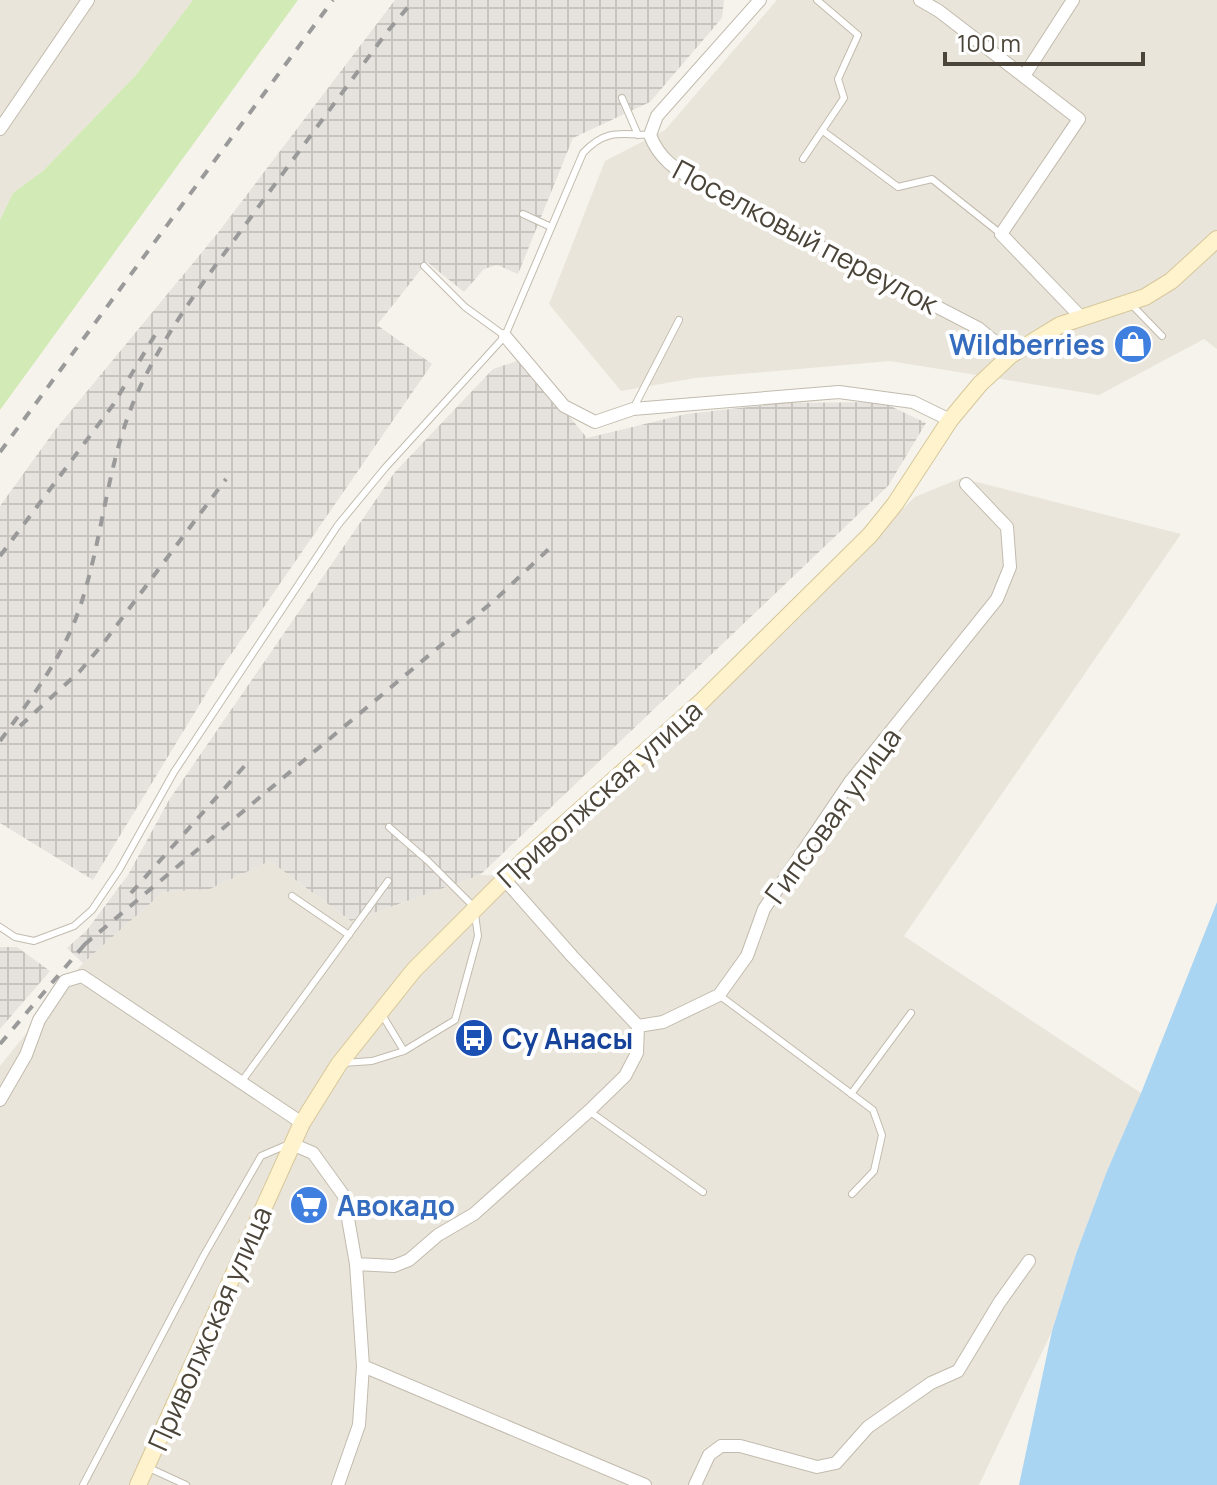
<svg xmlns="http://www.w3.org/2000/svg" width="1217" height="1485" viewBox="0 0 1217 1485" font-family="Manrope,sans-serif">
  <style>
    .residential { fill: #eae5da }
    .industrial { fill: url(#industrial-grid) }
    .grass { fill: #d2eab5 }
    .water { fill: #a9d4f2 }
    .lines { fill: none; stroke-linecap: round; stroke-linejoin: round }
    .service-casing { stroke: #c2bbae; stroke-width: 8 }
    .minor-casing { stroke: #c2bbae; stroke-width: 14 }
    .secondary-casing { stroke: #d6c79b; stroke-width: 18 }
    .service { stroke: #fff; stroke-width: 6 }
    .minor { stroke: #fff; stroke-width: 12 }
    .secondary { stroke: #fff3cd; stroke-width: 16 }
    .rail { stroke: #9a9a9a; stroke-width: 4; stroke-dasharray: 10 10; stroke-linecap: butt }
    .labels { text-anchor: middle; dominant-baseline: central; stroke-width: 8; stroke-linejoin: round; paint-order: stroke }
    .street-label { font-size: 28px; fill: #4b4439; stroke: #fff }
    .shop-label { font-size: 28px; font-weight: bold; fill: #366cbe; stroke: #fff; text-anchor: end }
    .transit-label { font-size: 28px; font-weight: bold; fill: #164399; stroke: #fff; text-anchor: start }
  </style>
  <defs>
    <pattern id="industrial-grid" width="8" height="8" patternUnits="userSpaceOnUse" patternTransform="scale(2)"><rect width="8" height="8" fill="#e6e2dd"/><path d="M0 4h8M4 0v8" fill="none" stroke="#c7c3be"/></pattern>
  </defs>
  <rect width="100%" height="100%" fill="#f6f3ec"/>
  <path class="residential" d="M 0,0 L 193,0 L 136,75 L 43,171 L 13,193 L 0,220 Z
    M 777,0 L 1217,0 L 1217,349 L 1204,339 L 1099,395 L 890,361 L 695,378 L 621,391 L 549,304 L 605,161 L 665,130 Z
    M 961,478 L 1181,534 L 904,936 L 1141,1093 L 1107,1171 L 1076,1254 L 1052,1331 L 979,1485 L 0,1485 L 0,1066 L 83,963 L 163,892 L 210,889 L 270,861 L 351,921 L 480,875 L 525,876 L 915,497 Z"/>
  <path class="industrial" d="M 395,0 L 724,0 L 722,18 L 650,102 L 573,138 L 518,274 L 497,265 L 484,269 L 464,292 L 427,262 L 377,325 L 432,364 L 223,666 L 93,880 L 0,823 L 0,506 L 55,430 L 217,234 Z
    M 523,359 L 587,438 L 686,414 L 783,403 L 882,402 L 926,423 L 888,486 L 480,875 L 351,921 L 270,861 L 210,889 L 163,892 L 83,963 L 67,948 L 87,930 L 128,875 L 169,800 L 395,472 L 493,369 Z
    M 0,947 L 17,947 L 50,971 L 0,1029 Z"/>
  <path class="grass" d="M 193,0 L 298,0 L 0,410 L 0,220 L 13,193 L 43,171 L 136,75 Z"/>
  <path class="water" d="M 1217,902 L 1217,1485 L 1019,1485 L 1052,1331 L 1076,1254 L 1107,1171 L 1141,1093 Z"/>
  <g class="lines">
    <defs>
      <path id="service" d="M 622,98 L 638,135
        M 823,131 L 898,187 L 932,179 L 1001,234
        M 803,159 L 844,98 L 838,79 L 858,35 L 817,0
        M 523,214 L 551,227
        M 424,266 L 465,307 L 505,336
        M 1131,304 L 1162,336
        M 633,409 L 679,320
        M 292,896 L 349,935
        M 0,927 L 15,937 L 34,941 L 74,926 L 92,910 L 119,870 L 174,772 L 338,525 L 385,468 L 505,336 L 583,153 C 605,129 619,134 650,135
        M 719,995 L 873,1110 L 882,1135 L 874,1171 L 852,1194
        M 381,1013 L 404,1051 L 455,1020 L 478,936 L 474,907 L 428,861 L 389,827
        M 343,1063 L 372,1061 L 404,1051
        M 242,1081 L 388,881
        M 851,1094 L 911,1013
        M 589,1111 L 703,1192
        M 149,1468 L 186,1485
        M 83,1485 L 204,1255 L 261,1156 L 289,1144"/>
      <path id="minor" d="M 760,0 L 657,116 L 650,135 C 660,162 681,172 705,187 L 978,328 L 1011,355
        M 920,0 L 939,11 L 1079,119 L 1001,234 L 1080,316
        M 1024,76 L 1073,0
        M 0,129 L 88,0
        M 505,336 L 564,406 L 595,422 L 633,409 L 839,392 L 913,402 L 950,420
        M 504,879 L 572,956 L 638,1026
        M 0,1100 L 26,1055 L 39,1020 L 65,981 L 82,976 L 302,1123
        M 292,1144 L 313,1153 L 344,1196 L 356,1264 L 363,1366
        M 356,1264 L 394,1266 L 409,1260 L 438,1235 L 474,1214 L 589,1111 L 625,1076 L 637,1053 L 638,1026 L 663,1022 L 719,995 L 747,956 L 764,909 L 850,782 L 997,599 L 1010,567 L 1007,527 L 966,484
        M 338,1485 L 359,1425 L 363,1366 L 645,1485
        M 695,1485 L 709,1455 L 721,1446 L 740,1446 L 817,1467 L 836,1463 L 868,1427 L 931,1383 L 958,1371 L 999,1303 L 1029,1261"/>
      <path id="secondary" d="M 138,1485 L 302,1123 L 339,1064 L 414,970 L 523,861 L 702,701 L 870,535 L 895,504 L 950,420 L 980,384 L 1011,355 L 1060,325 L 1145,297 L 1171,281 L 1217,239"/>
    </defs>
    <use href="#service" class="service-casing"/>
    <use href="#minor" class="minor-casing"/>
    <use href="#secondary" class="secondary-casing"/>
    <use href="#service" class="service"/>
    <use href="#minor" class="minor"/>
    <use href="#secondary" class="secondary"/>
    <path class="rail" d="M 0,452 L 333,0
      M 0,556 L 113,405 L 158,330
      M 20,726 L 80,671 L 102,645 L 226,479
      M 0,741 C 29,701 58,664 76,618 C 103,546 105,467 136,396 C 163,335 204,281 243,228 C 291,162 339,97 387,32 L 414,0
      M 131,893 L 249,761
      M 84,945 L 496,599 L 554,544
      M 0,1044 L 91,937"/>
  </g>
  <defs>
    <symbol id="shop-disc" viewBox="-11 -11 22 22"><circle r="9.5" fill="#3f7fe0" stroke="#fff"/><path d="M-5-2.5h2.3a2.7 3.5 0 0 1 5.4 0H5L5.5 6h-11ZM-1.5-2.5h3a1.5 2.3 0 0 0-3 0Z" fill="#fff"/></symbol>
    <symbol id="bus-disc" viewBox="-11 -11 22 22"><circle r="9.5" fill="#1a4fb4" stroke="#fff"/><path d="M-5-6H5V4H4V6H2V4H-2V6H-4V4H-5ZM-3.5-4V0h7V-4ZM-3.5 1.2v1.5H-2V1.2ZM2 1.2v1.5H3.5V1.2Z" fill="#fff"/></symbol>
    <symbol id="supermarket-disc" viewBox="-11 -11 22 22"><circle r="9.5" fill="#3f7fe0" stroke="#fff"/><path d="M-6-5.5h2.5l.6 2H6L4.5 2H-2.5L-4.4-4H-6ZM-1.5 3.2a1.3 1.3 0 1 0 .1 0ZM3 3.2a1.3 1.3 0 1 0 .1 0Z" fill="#fff"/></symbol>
  </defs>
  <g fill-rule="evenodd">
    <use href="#shop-disc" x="1111" y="322" width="44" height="44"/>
    <use href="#bus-disc" x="452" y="1016" width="44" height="44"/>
    <use href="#supermarket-disc" x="287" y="1183" width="44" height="44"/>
  </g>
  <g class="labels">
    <g class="street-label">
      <text transform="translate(806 236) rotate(28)">Поселковый переулок</text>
      <text transform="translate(599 793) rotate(-42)">Приволжская улица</text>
      <text transform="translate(832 815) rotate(-54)">Гипсовая улица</text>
      <text transform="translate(209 1328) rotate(-66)">Приволжская улица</text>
    </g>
    <g class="shop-label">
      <text x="1105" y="344">Wildberries</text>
      <text x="337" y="1205" text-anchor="start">Авокадо</text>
    </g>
    <g class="transit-label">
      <text x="502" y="1038">Су Анасы</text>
    </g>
  </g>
  <path d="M945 52v12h198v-12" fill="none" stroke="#4b4439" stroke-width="4"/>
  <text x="957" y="52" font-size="24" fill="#4b4439" stroke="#ffffff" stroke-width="6" paint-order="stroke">100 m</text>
</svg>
